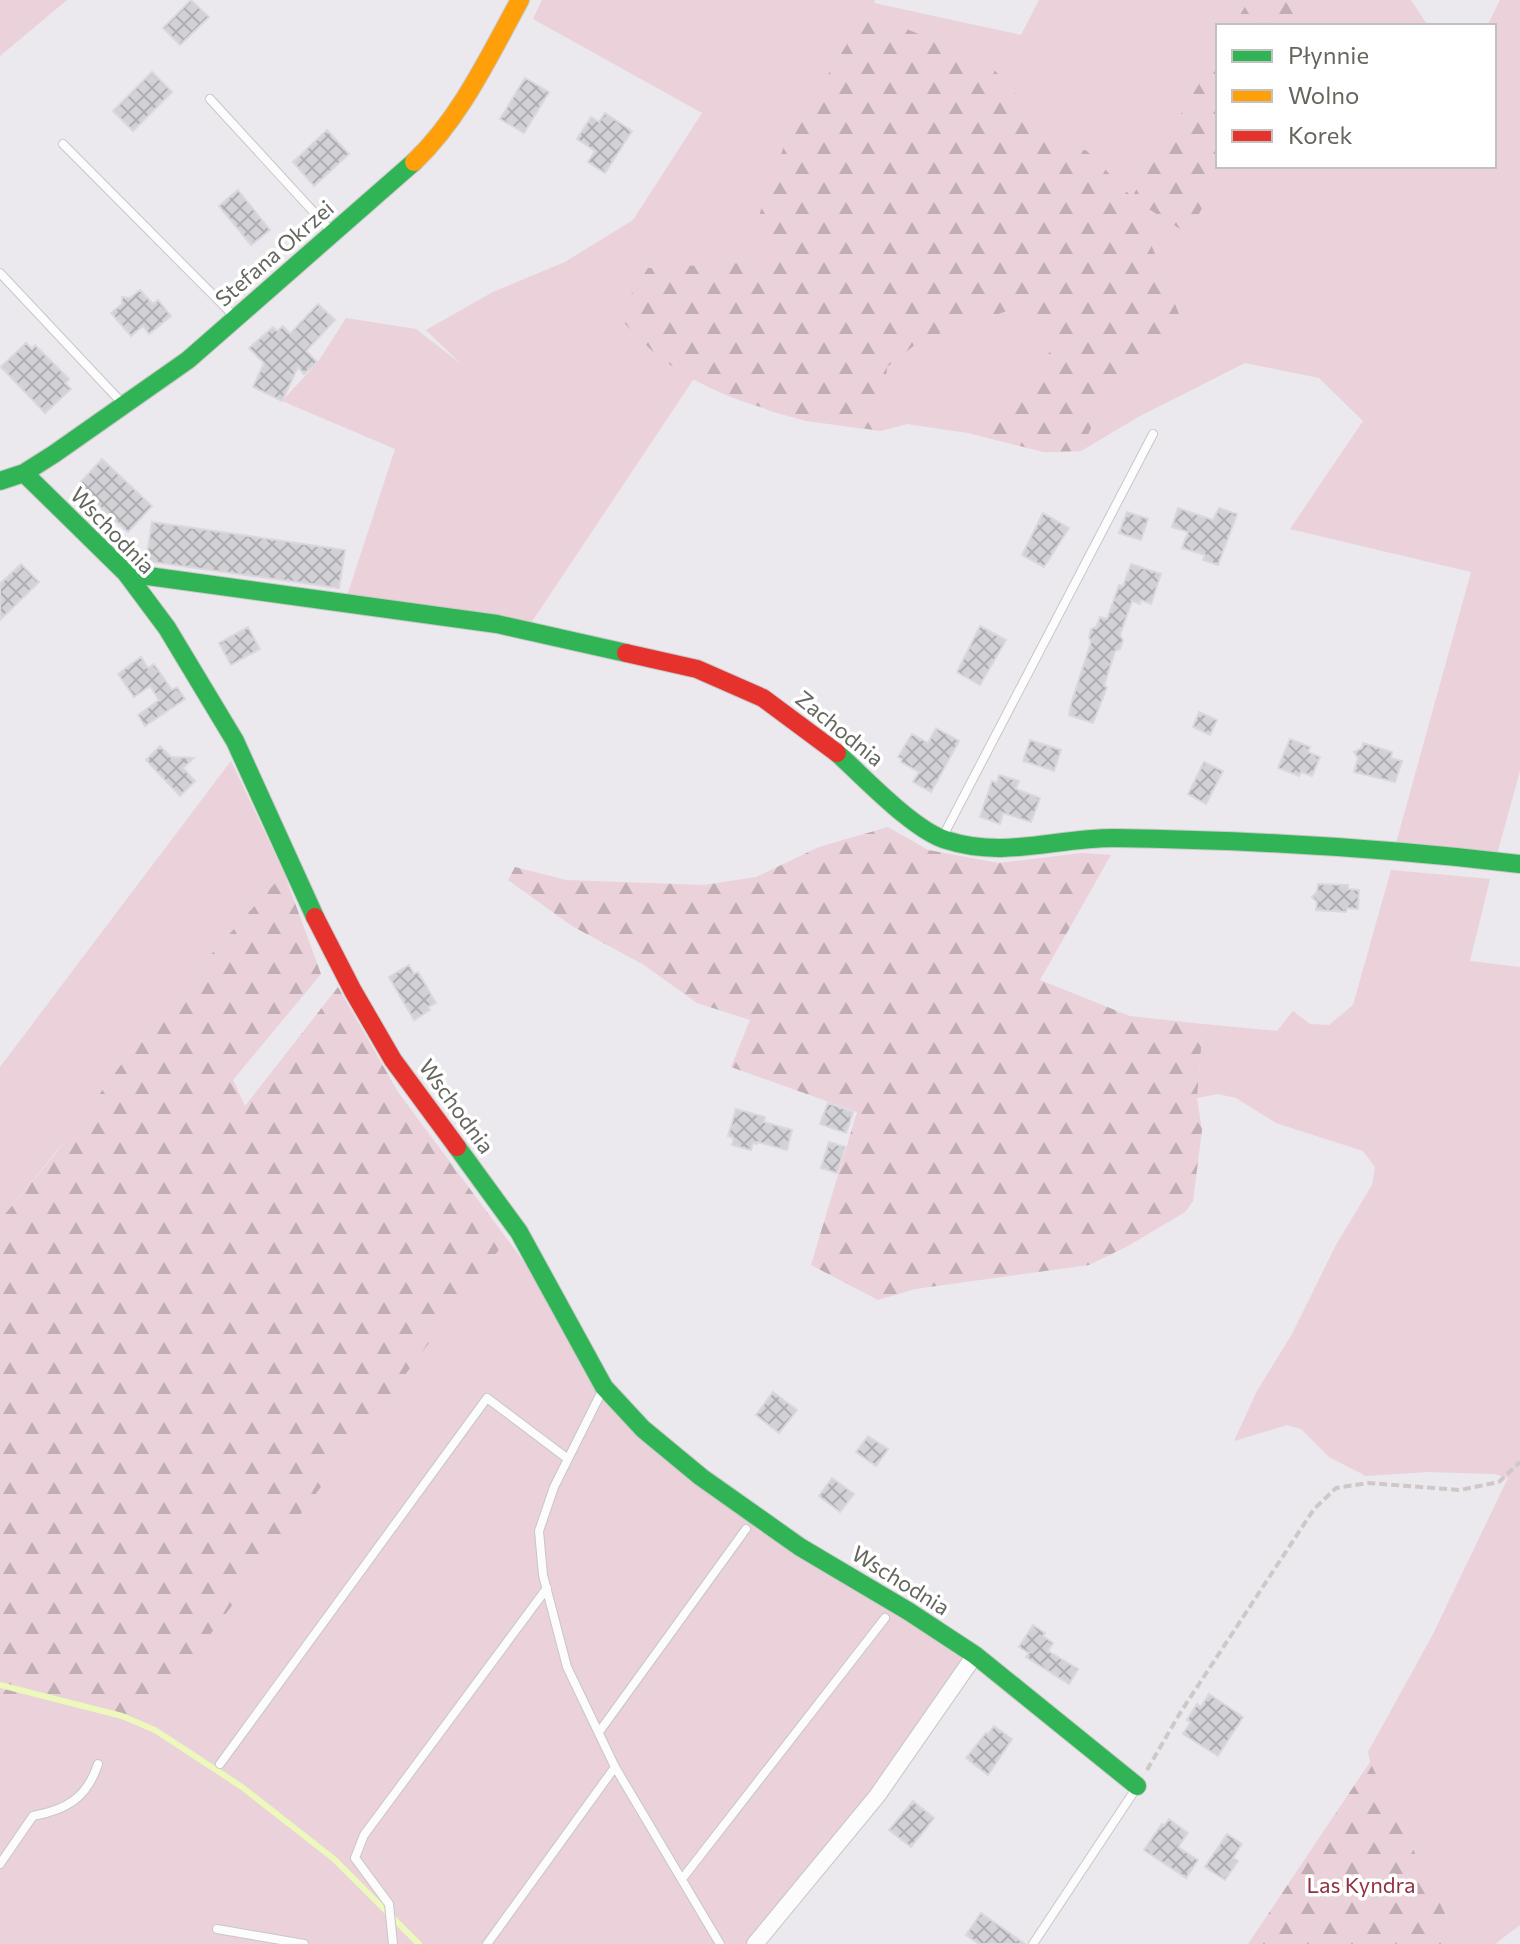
<svg xmlns="http://www.w3.org/2000/svg" width="1520" height="1944" viewBox="0 0 1520 1944" font-family="Commissioner,sans-serif">
  <style>
    .green { fill: #ead1da }
    .forest { fill: url(#forest-firs) }
    .lines { fill: none; stroke-linecap: round; stroke-linejoin: round }
    .stream { stroke: #ecf8bc; stroke-width: 6 }
    .building { fill: url(#building-cross-hatch); stroke: #dad7de; stroke-width: 2 }
    .lane-casing { stroke: #c7c7c6; stroke-width: 10 }
    .street-casing { stroke: #c7c7c6; stroke-width: 18 }
    .fast-casing { stroke: #c8c9c8; stroke-width: 20 }
    .slow-casing { stroke: #c8c9c8; stroke-width: 20 }
    .jam-casing { stroke: #c8c9c8; stroke-width: 20 }
    .path { stroke: #cec9c7; stroke-width: 4; stroke-dasharray: 8 4; stroke-linecap: butt }
    .lane { stroke: #fcfcfc; stroke-width: 8 }
    .street { stroke: #fcfcfc; stroke-width: 16 }
    .fast { stroke: #30b455; stroke-width: 18 }
    .slow { stroke: #ff9f0a; stroke-width: 18 }
    .jam { stroke: #e5322d; stroke-width: 18 }
    .labels { text-anchor: middle; dominant-baseline: central; stroke-width: 7; stroke-linejoin: round; paint-order: stroke }
    .street-label { font-size: 22px; fill: #64675d; stroke: #fff }
    .park-label { font-size: 22px; fill: #933041; stroke: #fff }
  </style>
  <defs>
    <pattern id="forest-firs" width="22" height="20" patternUnits="userSpaceOnUse" patternTransform="scale(2)"><rect width="22" height="20" fill="#ead1da"/><path d="M5 1l3.5 6h-7zM16 11l3.5 6h-7z" fill="#c1adb4"/></pattern>
    <pattern id="building-cross-hatch" width="8" height="8" patternUnits="userSpaceOnUse" patternTransform="scale(2)"><rect width="8" height="8" fill="#d2d1d5"/><path d="M0 0l8 8M0 8l8-8" fill="none" stroke="#aeadb0"/></pattern>
  </defs>
  <rect width="100%" height="100%" fill="#ebe8ee"/>
  <path class="green" d="M 0,0 L 67,0 L 0,56 Z
    M 542,0 L 875,0 L 874,3 L 1021,35 L 1039,0 L 1411,0 L 1428,26 L 1218,26 L 1218,166 L 1494,166 L 1494,26 L 1487,26 L 1500,0 L 1520,0 L 1520,771 L 1497,854 L 1395,847 L 1471,572 L 1290,529 L 1363,421 L 1319,378 L 1245,363 L 1140,416 L 1081,451 L 1044,452 L 968,433 L 907,424 L 881,431 L 806,421 L 770,411 L 706,382 L 693,380 L 529,626 L 347,596 L 395,449 L 282,401 L 318,362 L 346,318 L 416,329 L 461,364 L 426,330 L 493,292 L 565,262 L 633,220 L 702,113 L 533,19 Z
    M 231,761 L 284,873 L 162,1009 L 65,1141 L 0,1220 L 0,1067 Z
    M 1391,870 L 1490,879 L 1470,961 L 1520,967 L 1520,1925 L 1495,1944 L 1460,1944 L 1370,1762 L 1368,1752 L 1432,1636 L 1508,1478 L 1494,1474 L 1428,1472 L 1366,1476 L 1329,1457 L 1301,1429 L 1287,1425 L 1234,1441 L 1257,1391 L 1292,1334 L 1336,1245 L 1372,1185 L 1375,1167 L 1363,1151 L 1276,1123 L 1236,1098 L 1218,1094 L 1197,1098 L 1203,1024 L 1277,1031 L 1293,1011 L 1310,1024 L 1329,1025 L 1353,1005 Z
    M 507,1239 L 542,1287 L 615,1408 L 978,1665 L 868,1811 L 758,1944 L 0,1944 L 0,1718 L 19,1691 L 125,1713 L 143,1723 Z"/>
  <path class="forest" d="M 1249,0 L 1318,0 L 1303,26 L 1233,26 Z
    M 865,15 L 909,30 L 988,63 L 1060,142 L 1087,151 L 1132,197 L 1218,52 L 1218,166 L 1225,166 L 1188,234 L 1133,199 L 1187,334 L 1153,341 L 1094,421 L 1081,451 L 1044,452 L 984,437 L 1000,402 L 1026,385 L 1054,346 L 1055,325 L 1016,308 L 921,340 L 887,367 L 881,431 C 807,421 728,407 666,362 C 648,349 633,331 617,316 L 648,268 L 780,261 L 756,224 L 784,146 Z
    M 888,827 L 928,850 L 999,863 L 1081,853 L 1111,855 L 1040,980 L 1130,1016 L 1203,1024 L 1197,1098 L 1202,1130 L 1193,1201 L 1185,1212 L 1128,1246 L 1089,1265 L 915,1289 L 878,1300 L 811,1265 L 857,1112 L 731,1067 L 750,1020 L 697,1003 L 644,965 L 572,926 L 508,880 L 515,867 L 566,880 L 704,885 L 756,877 L 819,847 Z
    M 284,873 L 321,974 L 233,1080 L 245,1106 L 338,987 L 398,1092 L 507,1239 L 143,1724 L 24,1691 L 0,1723 L 0,1220 L 57,1152 L 162,1009 Z
    M 1370,1762 L 1460,1944 L 1248,1944 Z"/>
  <g class="lines">
    <path class="stream" d="M 0,1685 L 122,1716 L 155,1730 L 242,1787 L 334,1859 L 419,1944"/>
  </g>
  <path class="building" d="M 191,0 L 209,17 L 180,45 L 163,28 Z
    M 152,72 L 172,92 L 133,131 L 113,111 Z
    M 525,78 L 549,92 L 524,133 L 500,119 Z
    M 605,113 L 632,131 L 605,173 L 588,162 L 595,151 L 577,139 L 591,117 L 599,122 Z
    M 327,130 L 349,154 L 314,186 L 293,162 Z
    M 238,190 L 270,230 L 251,245 L 219,206 Z
    M 140,290 L 153,304 L 158,300 L 171,316 L 149,334 L 143,326 L 131,336 L 111,313 L 122,304 L 122,297 L 130,298 Z
    M 318,304 L 335,320 L 306,351 L 317,362 L 304,374 L 298,367 L 282,401 L 253,387 L 264,363 L 249,348 L 273,327 L 277,331 L 283,326 L 290,334 Z
    M 26,343 L 32,349 L 35,345 L 69,379 L 65,383 L 71,389 L 45,413 L 1,367 Z
    M 102,459 L 152,506 L 128,532 L 77,486 Z
    M 1178,508 L 1213,520 L 1219,508 L 1237,514 L 1218,565 L 1203,560 L 1205,555 L 1182,548 L 1188,532 L 1172,527 Z
    M 1127,512 L 1148,519 L 1141,540 L 1119,533 Z
    M 1043,513 L 1069,528 L 1044,567 L 1022,555 Z
    M 152,522 L 345,550 L 339,588 L 146,561 Z
    M 21,564 L 39,582 L 0,620 L 0,584 Z
    M 1131,564 L 1161,574 L 1151,604 L 1141,600 L 1140,604 L 1132,601 L 1120,635 L 1123,640 L 1120,649 L 1115,651 L 1104,686 L 1107,687 L 1093,723 L 1069,715 L 1071,704 L 1091,642 L 1089,638 L 1091,629 L 1096,627 L 1100,617 L 1107,619 L 1119,585 L 1123,586 Z
    M 980,626 L 1006,640 L 980,685 L 957,672 Z
    M 248,627 L 260,649 L 231,665 L 219,643 Z
    M 141,657 L 148,668 L 154,664 L 172,690 L 177,687 L 185,699 L 145,726 L 138,715 L 159,700 L 150,686 L 134,697 L 118,674 Z
    M 1199,712 L 1217,720 L 1210,735 L 1193,727 Z
    M 936,728 L 959,741 L 931,792 L 913,782 L 919,772 L 901,762 L 902,759 L 898,757 L 912,734 L 928,743 Z
    M 1290,739 L 1310,747 L 1308,752 L 1320,757 L 1312,776 L 1301,772 L 1299,776 L 1278,768 Z
    M 1030,740 L 1061,750 L 1054,771 L 1023,761 Z
    M 1363,743 L 1392,752 L 1391,758 L 1402,761 L 1395,782 L 1354,772 L 1358,758 L 1354,752 L 1362,748 Z
    M 160,746 L 171,757 L 194,758 L 183,768 L 195,781 L 180,796 L 146,760 Z
    M 1204,762 L 1223,771 L 1206,804 L 1188,794 Z
    M 999,775 L 1019,781 L 1016,789 L 1040,798 L 1031,822 L 1003,813 L 1000,824 L 980,817 L 992,781 L 997,783 Z
    M 1318,884 L 1348,885 L 1348,889 L 1359,890 L 1358,909 L 1347,908 L 1346,912 L 1316,910 L 1317,902 L 1312,897 L 1317,892 Z
    M 409,965 L 414,974 L 418,972 L 436,1003 L 428,1007 L 430,1010 L 414,1020 L 389,977 Z
    M 828,1103 L 853,1112 L 846,1133 L 820,1124 Z
    M 736,1109 L 765,1117 L 764,1122 L 792,1130 L 787,1150 L 757,1142 L 757,1144 L 753,1143 L 751,1150 L 732,1145 L 734,1138 L 728,1136 Z
    M 829,1142 L 845,1147 L 837,1173 L 821,1168 Z
    M 773,1392 L 797,1410 L 779,1433 L 756,1415 Z
    M 868,1436 L 888,1449 L 876,1466 L 856,1452 Z
    M 832,1478 L 854,1494 L 840,1512 L 819,1496 Z
    M 1033,1625 L 1045,1633 L 1043,1636 L 1053,1643 L 1048,1651 L 1078,1669 L 1069,1684 L 1026,1657 L 1029,1653 L 1019,1647 Z
    M 1209,1694 L 1243,1717 L 1218,1756 L 1183,1734 L 1191,1722 L 1187,1720 L 1197,1704 L 1201,1707 Z
    M 994,1726 L 1012,1739 L 988,1775 L 966,1758 L 986,1733 L 988,1734 Z
    M 913,1801 L 934,1818 L 911,1847 L 889,1830 Z
    M 1169,1819 L 1188,1833 L 1178,1847 L 1198,1860 L 1186,1878 L 1144,1850 L 1162,1824 L 1164,1826 Z
    M 1227,1834 L 1242,1844 L 1233,1858 L 1238,1861 L 1225,1880 L 1205,1867 Z
    M 981,1913 L 1025,1944 L 979,1944 L 966,1935 Z"/>
  <g class="lines">
    <defs>
      <path id="lane" d="M 210,99 L 332,232
        M 63,144 L 235,317
        M 0,273 L 124,405
        M 942,838 L 1153,434
        M 603,1389 L 554,1487 L 539,1531 L 543,1575 L 567,1667 L 615,1767
        M 599,1732 L 746,1529
        M 220,1764 L 487,1398 L 568,1459
        M 0,1864 L 33,1816 C 66,1810 87,1798 98,1764
        M 682,1879 L 885,1618
        M 217,1929 L 304,1944
        M 393,1944 L 389,1904 L 355,1858 L 364,1835 L 547,1588
        M 487,1944 L 615,1767 L 720,1944
        M 1033,1944 L 1137,1787"/>
      <path id="street" d="M 755,1944 L 877,1796 L 975,1655"/>
      <path id="fast" d="M 24,473 L 126,573 L 167,628 L 235,741 L 315,917
        M 0,481 L 24,473 L 54,454 L 188,360 L 414,162
        M 126,573 L 497,624 L 626,653
        M 837,753 C 864,777 913,830 946,840 C 1005,859 1054,838 1114,838 C 1249,840 1385,848 1520,864
        M 457,1147 L 519,1232 L 604,1387 L 643,1429 L 701,1477 L 800,1547 L 908,1611 L 975,1655 L 1137,1786"/>
      <path id="slow" d="M 414,162 C 461,117 489,56 520,0"/>
      <path id="jam" d="M 626,653 L 697,669 L 763,698 L 837,753
        M 315,917 L 353,991 L 393,1060 L 457,1147"/>
    </defs>
    <use href="#lane" class="lane-casing"/>
    <use href="#street" class="street-casing"/>
    <use href="#fast" class="fast-casing"/>
    <use href="#slow" class="slow-casing"/>
    <use href="#jam" class="jam-casing"/>
    <path class="path" d="M 1147,1770 L 1180,1713 L 1314,1509 L 1336,1488 L 1368,1483 L 1460,1490 L 1499,1482 L 1520,1462"/>
    <use href="#lane" class="lane"/>
    <use href="#street" class="street"/>
    <use href="#fast" class="fast"/>
    <use href="#slow" class="slow"/>
    <use href="#jam" class="jam"/>
  </g>
  <g class="labels">
    <g class="street-label">
      <text transform="translate(274 253) rotate(-41)">Stefana Okrzei</text>
      <text transform="translate(113 530) rotate(46)">Wschodnia</text>
      <text transform="translate(840 728) rotate(39)">Zachodnia</text>
      <text transform="translate(457 1106) rotate(54)">Wschodnia</text>
      <text transform="translate(901 1580) rotate(32)">Wschodnia</text>
    </g>
    <g class="park-label">
      <text x="1361" y="1884">Las Kyndra</text>
    </g>
  </g>
  <rect x="1216" y="24" width="280" height="144" fill="#ffffff" stroke="#c1c2be" stroke-width="2"/>
  <rect x="1232" y="50" width="40" height="12" fill="#30b455" stroke="#c1c2be" stroke-width="2"/>
  <text x="1288" y="64" font-size="24" fill="#64675d">Płynnie</text>
  <rect x="1232" y="90" width="40" height="12" fill="#ff9f0a" stroke="#c1c2be" stroke-width="2"/>
  <text x="1288" y="104" font-size="24" fill="#64675d">Wolno</text>
  <rect x="1232" y="130" width="40" height="12" fill="#e5322d" stroke="#c1c2be" stroke-width="2"/>
  <text x="1288" y="144" font-size="24" fill="#64675d">Korek</text>
</svg>
